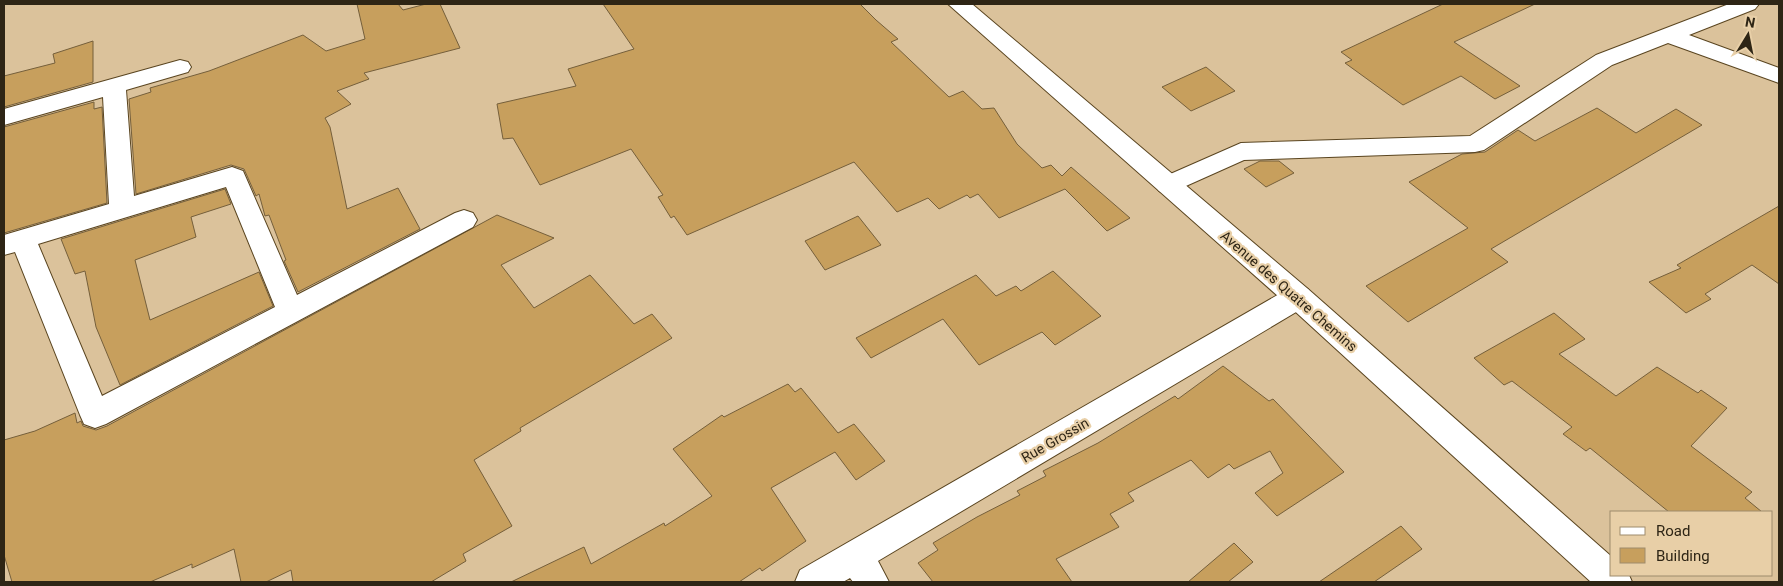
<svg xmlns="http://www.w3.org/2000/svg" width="1783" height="586" viewBox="0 0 1783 586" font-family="Roboto,sans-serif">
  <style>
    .building { fill: #c79f5d; stroke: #755f3b }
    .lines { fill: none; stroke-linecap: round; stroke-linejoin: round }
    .minor-casing { stroke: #5a4520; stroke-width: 2 }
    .major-casing { stroke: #5a4520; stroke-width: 2 }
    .minor { fill: #fff; fill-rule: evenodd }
    .major { fill: #fff; fill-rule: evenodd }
    .labels { text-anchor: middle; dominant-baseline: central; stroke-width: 4.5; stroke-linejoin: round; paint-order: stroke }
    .street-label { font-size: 14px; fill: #2e2515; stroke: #e8cfa7 }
  </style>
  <rect width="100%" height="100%" fill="#dbc29b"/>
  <path class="building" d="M 357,4 L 398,4 L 403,10 L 426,4 L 440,4 L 460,48 L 364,73 L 369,79 L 337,91 L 351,104 L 325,118 L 330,127 L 347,209 L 398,188 L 420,229 L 298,292 L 284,261 L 286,260 L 269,215 L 265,216 L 259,194 L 256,196 L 244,169 L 231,165 L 136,194 L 129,99 L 151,92 L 150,88 L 209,71 L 303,35 L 326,51 L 365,39 Z
    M 603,4 L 860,4 L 876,20 L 898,39 L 891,42 L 949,97 L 963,91 L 982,109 L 994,108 L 1017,144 L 1042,168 L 1051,165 L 1062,176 L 1071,167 L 1130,218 L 1107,231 L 1065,189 L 999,218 L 978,194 L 970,198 L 967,195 L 939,209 L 928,198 L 897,212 L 854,162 L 687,235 L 674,216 L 671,218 L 658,197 L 663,195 L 631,149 L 540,185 L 513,138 L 503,139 L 497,104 L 576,86 L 568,69 L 634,49 Z
    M 1443,4 L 1535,4 L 1454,42 L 1520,86 L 1495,99 L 1461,76 L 1403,105 L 1345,63 L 1352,60 L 1341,52 Z
    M 93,41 L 93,82 L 4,107 L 4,76 L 55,63 L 53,54 Z
    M 1206,67 L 1235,91 L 1191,111 L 1162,87 Z
    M 94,102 L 94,109 L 102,107 L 107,203 L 4,233 L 4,127 Z
    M 1597,108 L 1636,133 L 1676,109 L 1702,125 L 1491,249 L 1508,262 L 1408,322 L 1366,286 L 1468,228 L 1409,182 L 1462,154 L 1485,152 L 1518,130 L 1535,141 Z
    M 1260,161 L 1279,161 L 1294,173 L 1266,187 L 1244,169 Z
    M 225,189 L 231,204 L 191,217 L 196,237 L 135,260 L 150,320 L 259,272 L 273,306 L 120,385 L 96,327 L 85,271 L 75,274 L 61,239 Z
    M 1779,206 L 1779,284 L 1752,265 L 1705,294 L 1711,299 L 1686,313 L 1649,282 L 1681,268 L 1677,265 Z
    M 497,215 L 554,238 L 501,265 L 534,308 L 590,275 L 634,324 L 652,314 L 672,338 L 520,428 L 521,431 L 474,460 L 512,526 L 463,554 L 466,561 L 431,582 L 293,582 L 291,570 L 266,582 L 241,582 L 234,549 L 192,568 L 192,564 L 150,582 L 12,582 L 4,555 L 4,440 L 35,431 L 75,413 L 77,423 L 81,421 L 83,426 L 96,430 L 107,426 Z
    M 858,216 L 881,245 L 825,270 L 805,241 Z
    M 1053,271 L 1101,316 L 1055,345 L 1042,332 L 979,365 L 943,319 L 871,358 L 856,338 L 976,275 L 996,296 L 1016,286 L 1021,291 Z
    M 1554,313 L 1585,339 L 1559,354 L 1616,396 L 1657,367 L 1698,393 L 1701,390 L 1727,408 L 1691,446 L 1752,492 L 1745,498 L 1762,512 L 1669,512 L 1590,448 L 1586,451 L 1563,434 L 1572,427 L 1512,381 L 1504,385 L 1474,358 Z
    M 1223,366 L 1269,401 L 1273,399 L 1344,472 L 1277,516 L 1255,493 L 1283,473 L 1270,451 L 1234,469 L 1229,464 L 1208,478 L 1191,460 L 1128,493 L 1134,501 L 1110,514 L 1119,527 L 1056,559 L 1072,582 L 933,582 L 918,563 L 938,550 L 933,543 L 977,517 L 1020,495 L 1017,491 L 1046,476 L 1043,471 L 1098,443 L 1175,396 L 1178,399 Z
    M 788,384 L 795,392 L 801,388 L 838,433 L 854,424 L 885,461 L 856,480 L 835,452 L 771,488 L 806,541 L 762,571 L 760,568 L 739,582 L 511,582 L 584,547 L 591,564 L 664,523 L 665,526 L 712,496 L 673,449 L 722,415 L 724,417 Z
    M 1401,526 L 1422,549 L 1374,582 L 1319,582 Z
    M 1234,543 L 1253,562 L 1228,582 L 1188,582 Z"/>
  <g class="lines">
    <defs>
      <path id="minor" d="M 1729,4 L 1759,4 L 1755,9 L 1689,35 L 1779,68 L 1779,83 L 1668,43 L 1612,65 L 1484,150 L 1475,152 L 1244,160 L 1168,194 L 1159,191 L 1155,185 L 1159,179 L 1241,143 L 1470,136 L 1596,55 Z
        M 180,60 L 188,62 L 191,67 L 188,72 L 126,90 L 134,196 L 232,167 L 243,171 L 297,295 L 455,213 L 464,210 L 473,213 L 477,220 L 473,227 L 106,424 L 95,428 L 84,424 L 80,415 L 15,252 L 4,255 L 4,235 L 109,204 L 103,97 L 4,125 L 4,109 ZM 226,187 L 275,307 L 102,396 L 38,244 Z
        M 1298,286 L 1308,289 L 1312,297 L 1308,305 L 878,561 L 889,582 L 853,582 L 850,578 L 843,582 L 795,582 L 800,570 L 1288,289 Z"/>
      <path id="major" d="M 948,4 L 972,4 L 1308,289 L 1612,557 L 1612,575 L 1629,575 L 1632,582 L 1591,582 L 1288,305 Z"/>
    </defs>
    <use href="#minor" class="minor-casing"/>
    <use href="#major" class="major-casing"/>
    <use href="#minor" class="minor"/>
    <use href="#major" class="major"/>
  </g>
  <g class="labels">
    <g class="street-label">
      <text transform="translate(1289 291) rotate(41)">Avenue des Quatre Chemins</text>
      <text transform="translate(1055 440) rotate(-30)">Rue Grossin</text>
    </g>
  </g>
  <rect width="1783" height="586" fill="none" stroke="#2e2515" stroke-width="10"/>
  <rect x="1610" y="511" width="162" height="65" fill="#e8cfa7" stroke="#9e8b6d"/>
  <rect x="1620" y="527" width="25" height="8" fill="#ffffff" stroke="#9e8b6d"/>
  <text x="1656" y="536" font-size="15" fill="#2e2515">Road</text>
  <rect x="1620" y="548" width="25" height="15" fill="#c79f5d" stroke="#9e8b6d"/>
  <text x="1656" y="561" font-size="15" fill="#2e2515">Building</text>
  <g transform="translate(1748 35) rotate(10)" stroke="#e8cfa7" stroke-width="4" paint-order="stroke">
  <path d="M0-4L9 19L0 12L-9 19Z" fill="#2e2515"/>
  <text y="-8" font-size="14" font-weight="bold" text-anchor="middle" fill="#2e2515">N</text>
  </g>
</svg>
